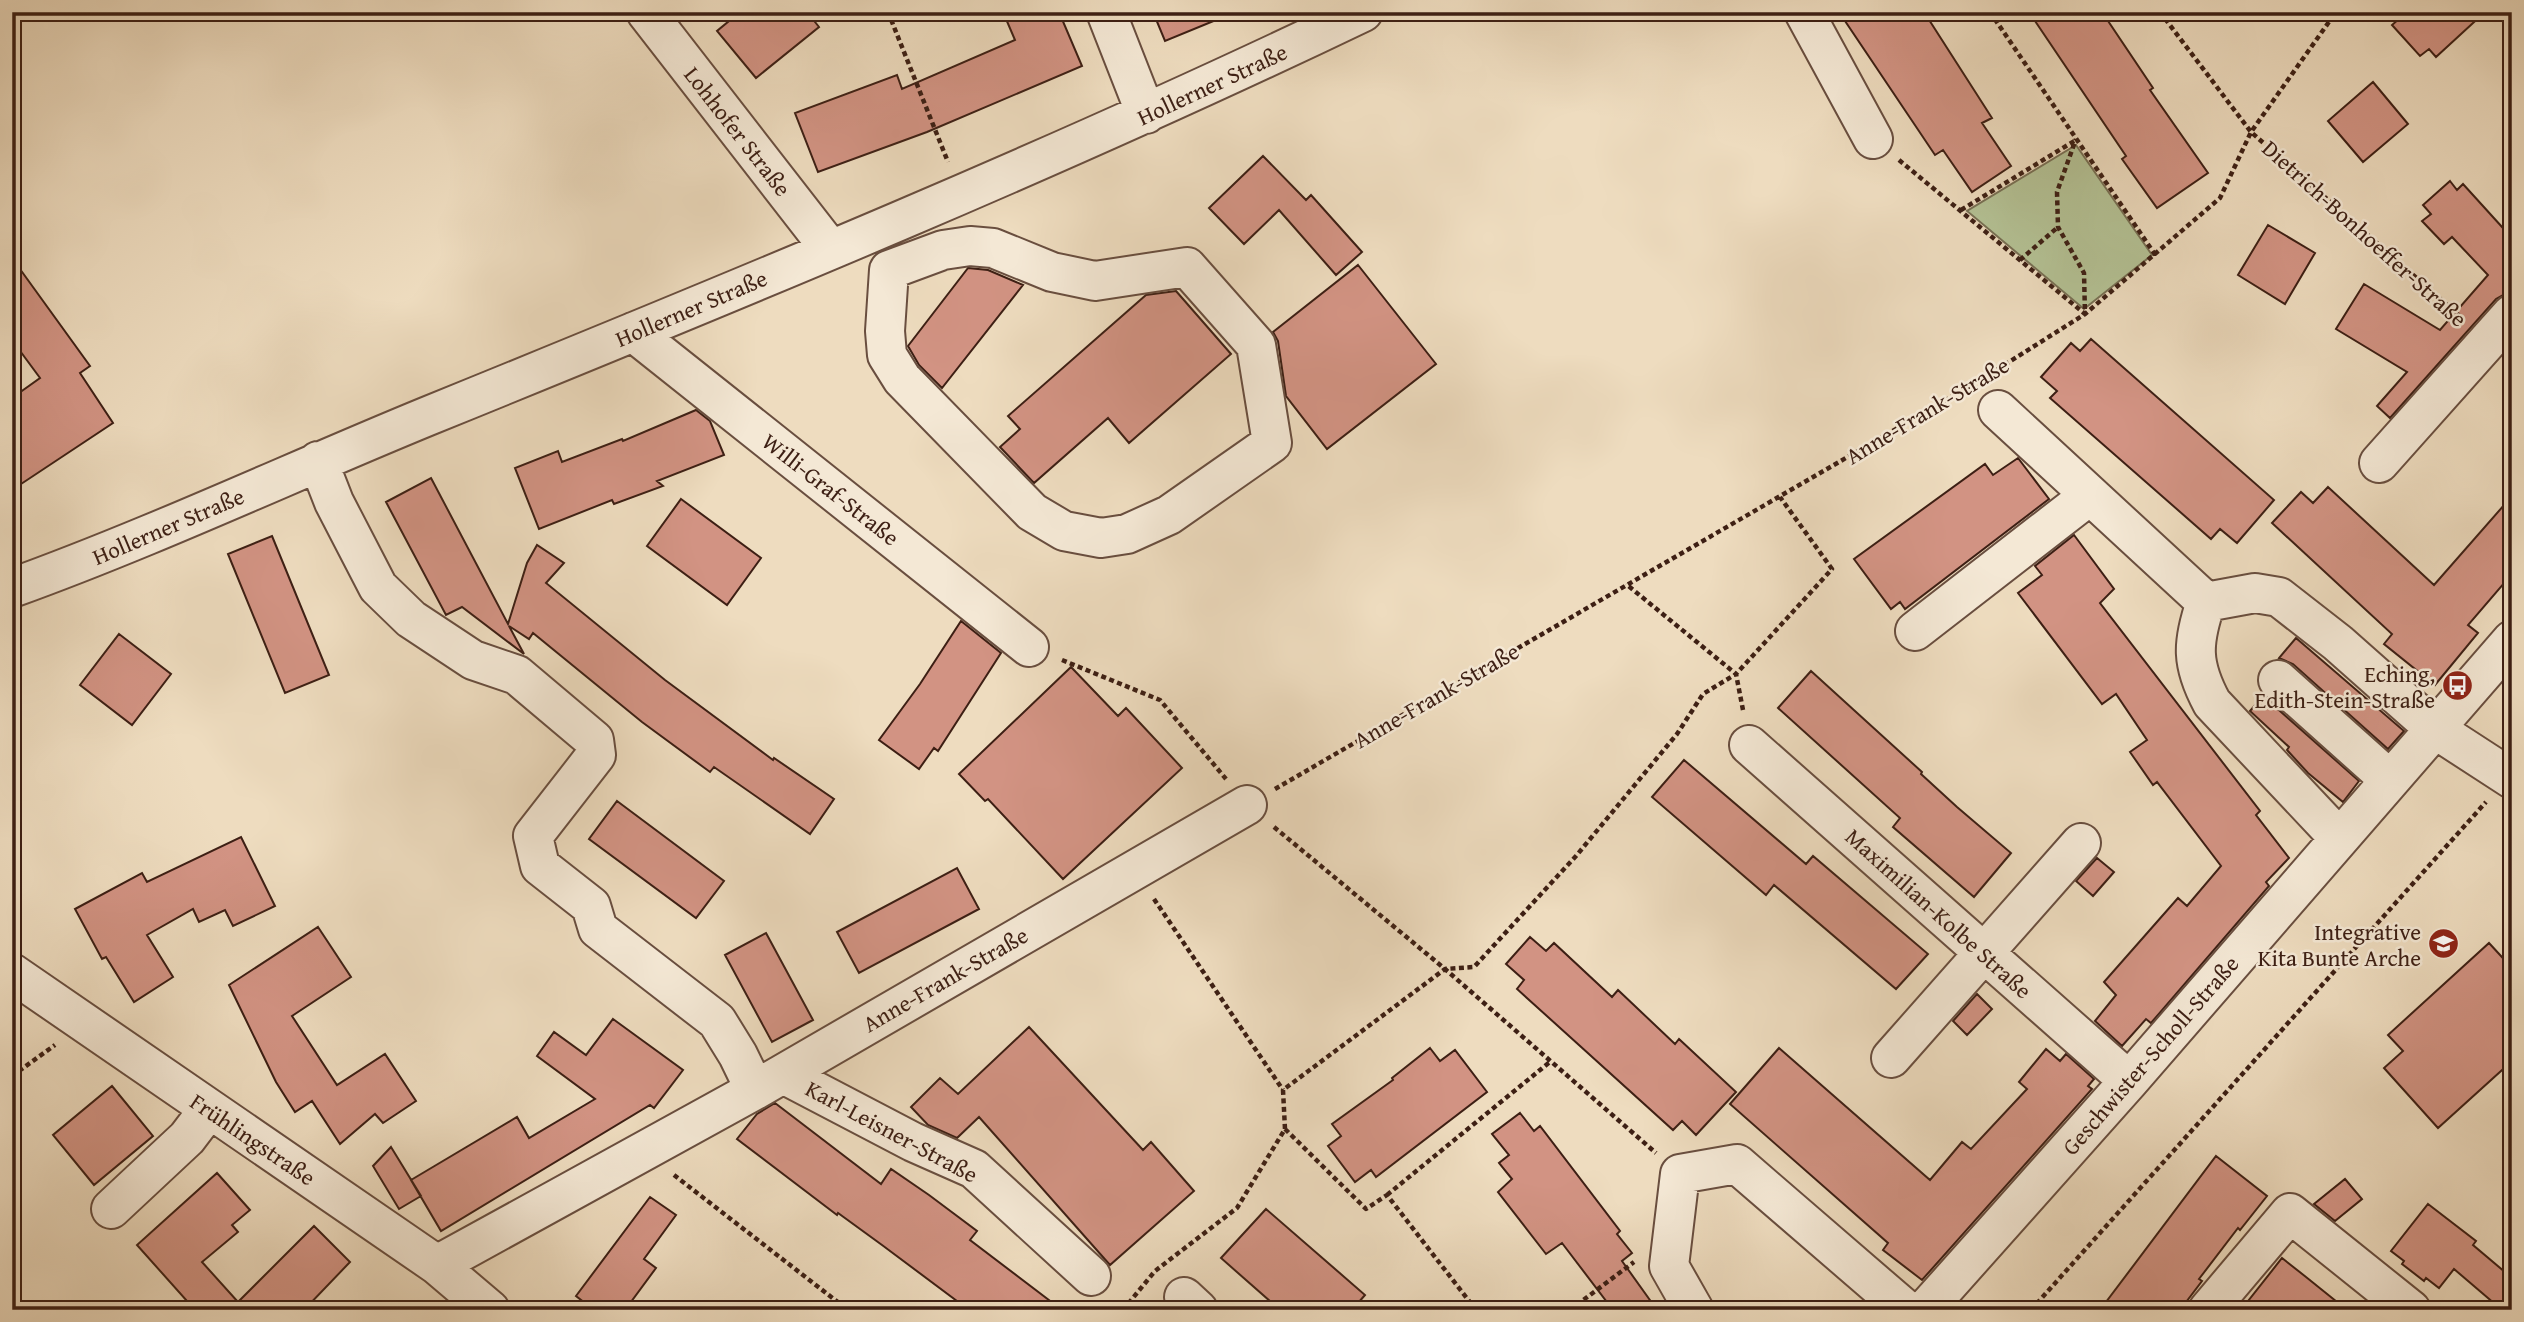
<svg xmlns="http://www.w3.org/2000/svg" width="2524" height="1322" viewBox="0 0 2524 1322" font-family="'Gentium Book Plus',serif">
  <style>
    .green { fill: #b4c295; stroke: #787054; stroke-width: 2 }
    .building { fill: #d29383; stroke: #3d1f14; stroke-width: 2 }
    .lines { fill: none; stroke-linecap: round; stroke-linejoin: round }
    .minor-casing { stroke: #694e3f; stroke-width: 42 }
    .path { stroke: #3d1f14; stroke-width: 4.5; stroke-dasharray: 5 3.5; stroke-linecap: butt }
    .minor { stroke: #f4e8d5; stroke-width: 38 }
    .labels { text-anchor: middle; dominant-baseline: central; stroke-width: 5; stroke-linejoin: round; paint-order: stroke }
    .street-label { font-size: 23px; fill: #3d1f14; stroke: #f4e8d5 }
    .poi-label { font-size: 23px; fill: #3d1f14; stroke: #f4e8d5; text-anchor: end }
  </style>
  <rect width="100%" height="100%" fill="#eedcbf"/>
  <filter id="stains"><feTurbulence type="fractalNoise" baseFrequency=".00286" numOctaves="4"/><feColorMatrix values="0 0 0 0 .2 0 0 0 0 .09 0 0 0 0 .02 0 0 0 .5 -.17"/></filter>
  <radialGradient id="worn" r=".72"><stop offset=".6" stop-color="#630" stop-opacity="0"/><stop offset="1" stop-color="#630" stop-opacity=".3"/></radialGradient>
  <path class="green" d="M 2076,145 L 2152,255 L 2084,309 L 1967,211 Z"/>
  <path class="building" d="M 740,12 L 807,12 L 819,27 L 756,78 L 717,31 Z
    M 1003,12 L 1059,12 L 1082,66 L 927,132 L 818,172 L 795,113 L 897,75 L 902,89 L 1015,40 Z
    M 1153,12 L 1233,12 L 1233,13 L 1165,41 Z
    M 1839,12 L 1924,12 L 1992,118 L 1982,123 L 2011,166 L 1972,192 L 1943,150 L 1935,155 Z
    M 2029,12 L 2102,12 L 2153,88 L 2150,90 L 2208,173 L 2157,208 L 2122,159 L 2126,156 Z
    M 2407,12 L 2485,12 L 2436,57 L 2429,49 L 2420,56 L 2392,25 Z
    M 2373,82 L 2408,124 L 2363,162 L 2328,121 Z
    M 1263,156 L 1306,200 L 1311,195 L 1362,252 L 1336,275 L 1279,210 L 1244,244 L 1209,208 Z
    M 2450,181 L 2457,190 L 2463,184 L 2512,238 L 2512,293 L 2505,294 L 2496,299 L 2390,418 L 2377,406 L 2407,372 L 2336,329 L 2364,284 L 2440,330 L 2488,275 L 2452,237 L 2444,244 L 2422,221 L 2431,214 L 2423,205 Z
    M 2268,225 L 2315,253 L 2285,304 L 2238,275 Z
    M 12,258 L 90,366 L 80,373 L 113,423 L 12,490 L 12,398 L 40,378 L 12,340 Z
    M 1358,265 L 1436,364 L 1327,449 L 1286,396 L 1278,341 L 1273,332 Z
    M 968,268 L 988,270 L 1023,285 L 942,388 L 919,365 L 908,346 Z
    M 1176,291 L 1231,354 L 1129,443 L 1108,418 L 1034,483 L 1000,447 L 1020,429 L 1008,416 L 1146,295 Z
    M 2091,339 L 2274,500 L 2237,543 L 2220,529 L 2211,539 L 2050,398 L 2057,391 L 2041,377 L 2071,343 L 2080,351 Z
    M 696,410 L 710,421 L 724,455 L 657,481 L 663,486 L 614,504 L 612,500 L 539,529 L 515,468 L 558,451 L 562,462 L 622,439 L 623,441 Z
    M 2018,458 L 2049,499 L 1905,609 L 1900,602 L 1891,609 L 1854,559 L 1985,464 L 1993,475 Z
    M 431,478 L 508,624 L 527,563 L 537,545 L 564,563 L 546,583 L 665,680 L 773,760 L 774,758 L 834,799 L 810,834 L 714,767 L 710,772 L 642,722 L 533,633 L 529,639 L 509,626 L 524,654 L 462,607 L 446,615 L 386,502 Z
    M 2328,487 L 2434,585 L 2512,496 L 2512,574 L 2468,625 L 2478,633 L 2435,685 L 2384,644 L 2392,634 L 2272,523 L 2301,492 L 2313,503 Z
    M 681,499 L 761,558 L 727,605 L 647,546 Z
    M 2074,535 L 2114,589 L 2100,603 L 2260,811 L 2256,815 L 2289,858 L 2266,882 L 2269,886 L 2151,1023 L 2146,1019 L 2122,1046 L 2095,1021 L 2116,995 L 2104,982 L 2178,898 L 2187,906 L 2221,866 L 2157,782 L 2153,785 L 2130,752 L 2147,740 L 2116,694 L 2102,704 L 2018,593 L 2042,575 L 2035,566 Z
    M 272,536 L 329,675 L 285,693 L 228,554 Z
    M 961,621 L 1001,653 L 938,751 L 934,748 L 919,769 L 879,740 L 920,684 Z
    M 119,634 L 171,674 L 132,725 L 80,685 Z
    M 2296,638 L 2404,731 L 2388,749 L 2293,664 L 2279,658 Z
    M 1071,667 L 1118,716 L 1126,708 L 1182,768 L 1063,879 L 988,799 L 985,801 L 959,774 Z
    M 1811,671 L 1922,772 L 1921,774 L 1957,807 L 2011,853 L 1974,897 L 1893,827 L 1900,818 L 1778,708 Z
    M 2263,696 L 2359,781 L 2343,802 L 2308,773 L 2287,750 L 2289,747 L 2250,711 Z
    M 1684,760 L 1806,864 L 1813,856 L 1928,954 L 1896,989 L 1774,885 L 1766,895 L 1652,797 Z
    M 617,801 L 724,881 L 696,918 L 589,839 Z
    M 241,837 L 275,906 L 233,926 L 225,910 L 199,922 L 193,909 L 147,935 L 173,977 L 134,1002 L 106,957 L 102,959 L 75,909 L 142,873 L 147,882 Z
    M 2097,858 L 2114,872 L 2093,896 L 2076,881 Z
    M 957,868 L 979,909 L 859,973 L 837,932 Z
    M 318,927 L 351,977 L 292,1016 L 337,1085 L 385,1054 L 416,1101 L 383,1123 L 375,1114 L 340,1144 L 312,1101 L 295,1112 L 276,1082 L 229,985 Z
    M 766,933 L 813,1020 L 772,1042 L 725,955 Z
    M 1530,937 L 1546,951 L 1554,943 L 1612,997 L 1618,990 L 1675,1044 L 1679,1039 L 1736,1092 L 1696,1135 L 1682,1121 L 1673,1130 L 1517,989 L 1524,980 L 1506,964 Z
    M 2489,943 L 2512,968 L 2512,1061 L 2438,1128 L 2384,1068 L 2403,1051 L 2388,1035 Z
    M 1977,994 L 1992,1009 L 1967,1035 L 1953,1021 Z
    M 613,1019 L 683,1070 L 654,1108 L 650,1105 L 441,1231 L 411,1180 L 517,1117 L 529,1138 L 595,1099 L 537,1056 L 554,1032 L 586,1055 Z
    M 1029,1027 L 1143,1150 L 1151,1142 L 1194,1191 L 1110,1265 L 979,1117 L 957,1138 L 928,1125 L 911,1107 L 940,1078 L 958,1094 Z
    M 1430,1048 L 1440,1061 L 1455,1050 L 1487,1092 L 1376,1177 L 1371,1170 L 1355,1182 L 1328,1146 L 1341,1136 L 1332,1124 L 1393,1080 L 1392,1078 Z
    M 1779,1048 L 1930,1180 L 1962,1142 L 1971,1149 L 2027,1089 L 2019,1082 L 2046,1049 L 2060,1061 L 2066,1054 L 2094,1079 L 2088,1086 L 2092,1089 L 1922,1280 L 1883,1250 L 1888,1243 L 1730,1104 Z
    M 112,1086 L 153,1136 L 94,1185 L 53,1135 Z
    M 775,1103 L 881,1184 L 891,1169 L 929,1195 L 977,1231 L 970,1240 L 1062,1310 L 969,1310 L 882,1245 L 838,1213 L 837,1215 L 737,1139 L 757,1114 Z
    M 1520,1113 L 1534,1131 L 1540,1126 L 1620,1231 L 1617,1234 L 1632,1253 L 1622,1261 L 1657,1310 L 1613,1310 L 1562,1243 L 1546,1254 L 1498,1192 L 1512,1179 L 1499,1163 L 1509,1155 L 1492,1134 Z
    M 391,1147 L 421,1196 L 399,1209 L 373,1166 Z
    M 2216,1156 L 2267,1196 L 2240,1230 L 2238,1228 L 2199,1279 L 2202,1281 L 2180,1310 L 2100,1310 Z
    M 217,1173 L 250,1210 L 232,1225 L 238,1232 L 202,1262 L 238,1302 L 314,1226 L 350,1262 L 304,1310 L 195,1310 L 137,1245 Z
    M 2345,1179 L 2362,1199 L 2335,1221 L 2314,1204 Z
    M 650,1197 L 676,1215 L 644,1259 L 656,1268 L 625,1310 L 594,1310 L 576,1296 Z
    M 2428,1204 L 2476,1241 L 2473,1245 L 2512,1278 L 2512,1310 L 2502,1310 L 2454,1269 L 2439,1288 L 2426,1278 L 2424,1281 L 2402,1264 L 2404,1261 L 2391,1251 Z
    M 1266,1209 L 1365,1295 L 1352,1310 L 1280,1310 L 1221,1258 Z
    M 2282,1258 L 2306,1277 L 2347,1310 L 2241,1310 Z"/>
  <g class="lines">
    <defs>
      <path id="minor" d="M 646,12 L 830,249
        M 1106,12 L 1146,114
        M 1804,12 L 1873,139
        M 970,246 L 993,248 L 1052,272 L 1095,281 L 1187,267 L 1256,345 L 1272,443 L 1169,515 L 1127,534 L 1101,538 L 1064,531 L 1032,512 L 902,379 L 887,355 L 885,331 L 889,270 L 943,250 Z
        M 633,332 L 1029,647
        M 1998,410 L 2206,602
        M 318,461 L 334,502 L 378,587 L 411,619 L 473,660 L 517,675 L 594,740 L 596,755 L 533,836 L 540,866 L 591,906 L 598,929 L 717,1021 L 738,1055 L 755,1090
        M 2379,463 L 2512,314
        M 12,588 C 153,537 289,473 428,416 C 743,288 1057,159 1363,12
        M 1915,631 L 2089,496
        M 2278,680 L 2390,780
        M 1749,745 L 2129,1081
        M 2339,838 L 2212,703 C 2191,664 2192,643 2206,602 L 2255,593 L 2279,597 L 2338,643 L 2435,729 L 2512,779
        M 12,973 L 437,1265 L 490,1310
        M 1891,1058 L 2081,843
        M 783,1074 L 913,1142 L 974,1169 L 1091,1276
        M 111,1209 L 187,1138 L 209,1109
        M 437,1265 L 755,1090 L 1247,805
        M 1184,1297 L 1198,1310
        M 1694,1310 L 1669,1266 L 1680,1174 L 1737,1164 L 1906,1310
        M 1925,1310 L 2129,1081 L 2512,640
        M 2208,1310 L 2290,1213 L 2411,1310"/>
    </defs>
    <use href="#minor" class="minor-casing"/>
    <path class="path" d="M 888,12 L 948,162
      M 1990,12 L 2156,256
      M 2160,12 L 2251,132 L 2463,319
      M 1899,160 L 2085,314 L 2084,273 L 2058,227 L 2057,192 L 2076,139
      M 1961,210 L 2076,140
      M 2020,260 L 2058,227
      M 1990,374 L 2085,314 L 2220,198 L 2251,132 L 2336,12
      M 1062,660 L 1160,700 L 1226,779
      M 1743,710 L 1736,674 L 1832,569 L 1780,497
      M 1275,789 L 1970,386
      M 1274,827 L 1445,969 L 1656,1153
      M 1154,899 L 1283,1090
      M 12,1076 L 55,1045
      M 1285,1129 L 1366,1209 L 1387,1195 L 1476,1310
      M 674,1175 L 848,1310
      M 1387,1195 L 1551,1061
      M 1123,1310 L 1155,1271 L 1237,1208 L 1285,1129 L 1283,1090 L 1445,969 L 1474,967 L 1576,856 L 1677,734 L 1703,694 L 1736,674 L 1626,584
      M 1570,1310 L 1634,1262
      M 2031,1310 L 2486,802"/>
    <use href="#minor" class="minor"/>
  </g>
  <defs>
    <symbol id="bus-disc" viewBox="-11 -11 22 22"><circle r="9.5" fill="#8f2418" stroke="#f4e8d5"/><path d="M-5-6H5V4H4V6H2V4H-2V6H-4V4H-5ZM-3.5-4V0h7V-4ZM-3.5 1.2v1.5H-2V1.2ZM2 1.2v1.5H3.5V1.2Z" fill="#fff"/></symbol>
    <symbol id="school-disc" viewBox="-11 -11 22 22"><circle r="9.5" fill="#8f2418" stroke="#f4e8d5"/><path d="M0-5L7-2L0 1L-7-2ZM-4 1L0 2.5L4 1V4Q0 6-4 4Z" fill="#fff"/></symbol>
  </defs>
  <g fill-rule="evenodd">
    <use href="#bus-disc" x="2440" y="668" width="35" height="35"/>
    <use href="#school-disc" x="2426" y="926" width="35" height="35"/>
  </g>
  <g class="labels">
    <g class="street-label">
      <text transform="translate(1212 84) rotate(-25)">Hollerner Straße</text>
      <text transform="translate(738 131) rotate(52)">Lohhofer Straße</text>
      <text transform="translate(2365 233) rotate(42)">Dietrich-Bonhoeffer-Straße</text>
      <text transform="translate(691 308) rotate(-23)">Hollerner Straße</text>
      <text transform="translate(1927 410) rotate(-31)">Anne-Frank-Straße</text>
      <text transform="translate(831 489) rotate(38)">Willi-Graf-Straße</text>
      <text transform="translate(168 526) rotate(-23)">Hollerner Straße</text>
      <text transform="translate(1436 695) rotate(-30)">Anne-Frank-Straße</text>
      <text transform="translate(1939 913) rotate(42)">Maximilian-Kolbe Straße</text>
      <text transform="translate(945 979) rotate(-30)">Anne-Frank-Straße</text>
      <text transform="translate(2150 1055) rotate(-49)">Geschwister-Scholl-Straße</text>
      <text transform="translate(892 1131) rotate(28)">Karl-Leisner-Straße</text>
      <text transform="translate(253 1139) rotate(34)">Frühlingstraße</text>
    </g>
    <g class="poi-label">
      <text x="2435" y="673">Eching,<tspan x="2435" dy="26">Edith-Stein-Straße</tspan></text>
      <text x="2421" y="931">Integrative<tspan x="2421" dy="26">Kita Bunte Arche</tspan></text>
    </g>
  </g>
  <rect width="2524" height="1322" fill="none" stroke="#eedcbf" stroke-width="42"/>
  <rect x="14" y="14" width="2496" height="1294" fill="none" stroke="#3d1f14" stroke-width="3.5"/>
  <rect x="21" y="21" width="2482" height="1280" fill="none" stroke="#3d1f14" stroke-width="2"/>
  <rect width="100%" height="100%" filter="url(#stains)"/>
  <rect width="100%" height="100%" fill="url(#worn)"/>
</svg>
